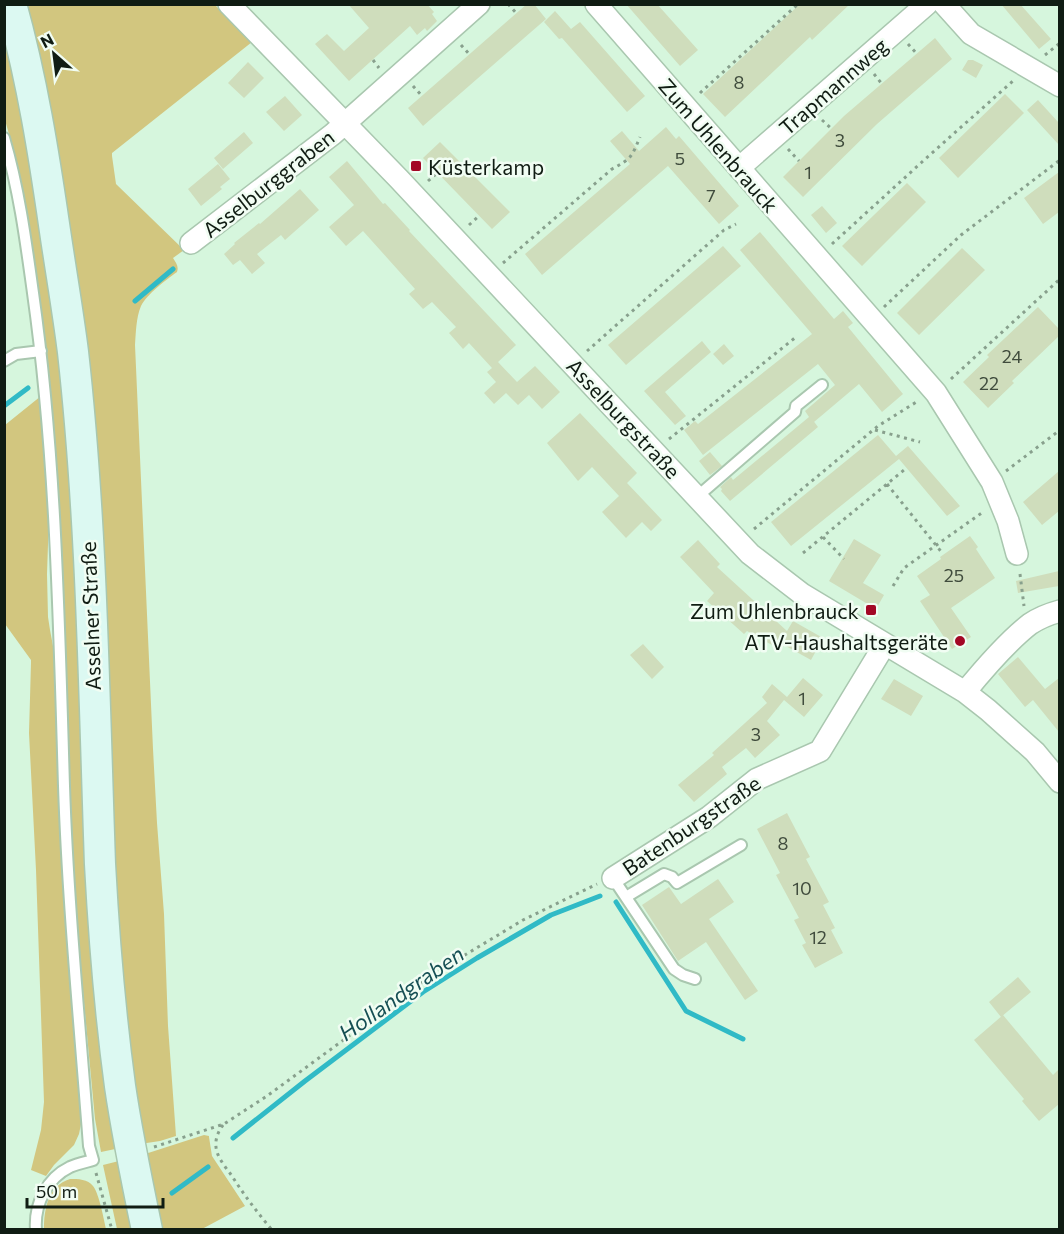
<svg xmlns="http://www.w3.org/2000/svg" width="1064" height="1234" viewBox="0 0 1064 1234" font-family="Commissioner,sans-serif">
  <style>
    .green { fill: #d2c67f }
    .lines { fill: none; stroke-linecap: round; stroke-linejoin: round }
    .stream { stroke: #30bac6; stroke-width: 5 }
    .building { fill: #cfddbc }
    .lane-casing { stroke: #a9c7af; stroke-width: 14 }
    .street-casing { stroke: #a9c7af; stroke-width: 24 }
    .secondary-casing { stroke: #a9c7af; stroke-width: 33 }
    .path { stroke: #88a08d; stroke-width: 3; stroke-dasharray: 3 4.5; stroke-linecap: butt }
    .lane { stroke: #fff; stroke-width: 10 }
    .street { stroke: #fff; stroke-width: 21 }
    .secondary { stroke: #dcf9f2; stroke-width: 30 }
    .poi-dot { fill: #a30725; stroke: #f1fdf3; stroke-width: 2 }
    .labels { text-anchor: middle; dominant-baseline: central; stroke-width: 5; stroke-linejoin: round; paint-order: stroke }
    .number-label { font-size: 18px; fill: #404c3d }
    .street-label { font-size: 21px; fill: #101c13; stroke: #f1fdf3 }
    .poi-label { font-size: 21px; fill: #101c13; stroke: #f1fdf3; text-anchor: end }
    .water-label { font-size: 22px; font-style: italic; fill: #164f54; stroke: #f1fdf3 }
  </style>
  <rect width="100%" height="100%" fill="#d6f6dd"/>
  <path class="green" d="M 28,5 L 215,5 L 252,42 L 112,153 L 112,156 L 116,184 L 184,250 L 173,258 C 176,263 179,266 177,272 C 166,280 147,294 141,306 C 136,318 136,332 135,345 L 153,749 L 157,823 L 164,914 L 168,1026 L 176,1136 L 160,1141 L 140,1144 L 133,1101 Z
    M 4,37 L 21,109 L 56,293 L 120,1148 L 101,1152 L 95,1119 L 76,918 L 72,839 L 62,557 L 54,439 L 43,330 L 30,233 L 14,152 L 5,120 Z
    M 41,396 L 49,515 L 47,574 L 48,617 L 50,630 L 55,657 L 64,894 L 69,965 L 79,1056 L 81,1124 L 79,1134 L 74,1145 L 54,1165 L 46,1176 L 31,1170 L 41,1130 L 44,1102 L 36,870 L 29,733 L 31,663 L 31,660 L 5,624 L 5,425 Z
    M 204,1135 L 209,1136 L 209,1137 L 212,1156 L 245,1206 L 202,1229 L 158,1229 L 142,1155 Z
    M 123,1160 L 138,1229 L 117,1229 L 103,1165 Z
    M 70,1179 C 78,1179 88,1179 93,1186 C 99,1193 104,1220 106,1229 L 44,1229 C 44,1209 48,1186 70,1179 Z"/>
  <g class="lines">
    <path class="stream" d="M 135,301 L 173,269
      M 4,406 L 28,388
      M 616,902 L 686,1011 L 743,1039
      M 233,1138 L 305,1081 L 423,992 L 477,958 L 551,915 L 600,896
      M 172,1193 L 208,1167"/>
  </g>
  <path class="building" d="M 348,4 L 427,4 L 434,12 L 432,14 L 437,21 L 427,31 L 425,28 L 417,35 L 410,26 L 349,81 L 315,44 L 327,34 L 344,51 L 369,28 Z
    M 527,4 L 534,4 L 546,19 L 423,126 L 408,108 Z
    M 626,4 L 657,4 L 698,50 L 680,66 Z
    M 800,4 L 850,4 L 812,40 L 810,37 L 725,117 L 703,94 Z
    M 1001,4 L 1020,4 L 1051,39 L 1039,49 Z
    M 555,11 L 571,29 L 580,22 L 645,96 L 627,112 L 562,38 L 559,39 L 544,22 Z
    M 935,38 L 952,59 L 877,124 L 803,197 L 783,177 L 844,116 Z
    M 968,60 L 973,60 L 983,65 L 976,78 L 962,70 Z
    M 248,62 L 264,78 L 244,98 L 228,83 Z
    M 1005,94 L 1024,113 L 958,178 L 939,158 Z
    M 285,96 L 302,115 L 284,131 L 266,112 Z
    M 1038,100 L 1059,123 L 1059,145 L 1027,110 Z
    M 666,127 L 676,139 L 679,136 L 739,206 L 719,224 L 668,166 L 542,275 L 525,254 L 630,164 L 610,141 L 622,131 L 639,151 Z
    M 244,132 L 253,143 L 223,169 L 214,158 Z
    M 440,142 L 510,212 L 492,229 L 423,158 Z
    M 347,161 L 383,204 L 385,203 L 410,230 L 409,231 L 516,345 L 498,362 L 517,382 L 535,366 L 560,392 L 542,409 L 529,395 L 518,405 L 506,393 L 494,404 L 484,393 L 496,382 L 487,372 L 492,368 L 469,343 L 463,349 L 449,333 L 456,327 L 432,302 L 423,309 L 409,294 L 415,289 L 363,231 L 346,246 L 329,227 L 354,205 L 329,177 Z
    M 218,164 L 230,179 L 220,187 L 222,189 L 201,206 L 188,189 Z
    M 1059,172 L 1059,212 L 1043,224 L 1024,198 Z
    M 907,183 L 926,202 L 862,266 L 842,246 Z
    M 300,189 L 319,210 L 285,240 L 281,235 L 257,254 L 265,263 L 252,274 L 240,260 L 233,265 L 224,254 L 235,244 L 234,243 L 259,223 L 260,224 Z
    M 822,206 L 837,223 L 826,233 L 811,215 Z
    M 760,232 L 834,319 L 843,311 L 853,323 L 848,327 L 903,394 L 882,412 L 859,384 L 814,422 L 812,419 L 818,427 L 730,501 L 721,491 L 722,489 L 720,487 L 731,477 L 733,480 L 809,417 L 805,411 L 835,385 L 818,364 L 703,455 L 684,430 L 695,421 L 698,424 L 812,334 L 740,250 Z
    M 723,246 L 741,266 L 626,365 L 608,345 Z
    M 962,248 L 985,270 L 919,335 L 897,313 Z
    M 1038,307 L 1059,329 L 1059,336 L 1012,381 L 1014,383 L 988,408 L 963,382 L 989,357 L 987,355 Z
    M 702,341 L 711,352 L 665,392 L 686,416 L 675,425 L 644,391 Z
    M 724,344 L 734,356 L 723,365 L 713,354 Z
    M 580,413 L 637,473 L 627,483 L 662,520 L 651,531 L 642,522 L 626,538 L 602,512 L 619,496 L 592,467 L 578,481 L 547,443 Z
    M 878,435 L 896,456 L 908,446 L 960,506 L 947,516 L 899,459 L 791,546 L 771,522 Z
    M 710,452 L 722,466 L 710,475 L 699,461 Z
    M 1059,471 L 1059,511 L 1042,525 L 1023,502 Z
    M 970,536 L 978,547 L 976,549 L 995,578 L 951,608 L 971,637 L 952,649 L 920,601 L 930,595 L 917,576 L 941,559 L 940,557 Z
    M 854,539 L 881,555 L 863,583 L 884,595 L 876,609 L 829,581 Z
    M 698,540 L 720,564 L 717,567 L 787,631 L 793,621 L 823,638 L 811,660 L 775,640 L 772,645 L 747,631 L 744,634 L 707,601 L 714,593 L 680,557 Z
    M 1059,571 L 1059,586 L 1018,593 L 1016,581 Z
    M 643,644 L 664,667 L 652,679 L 630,655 Z
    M 1018,657 L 1045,689 L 1059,678 L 1059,732 L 1033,700 L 1025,707 L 998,674 Z
    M 803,678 L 823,695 L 804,717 L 784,700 L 767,721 L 780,735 L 755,758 L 746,748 L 722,767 L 727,774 L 694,802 L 678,785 L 714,755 L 712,753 L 767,703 L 762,697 L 772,684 L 787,697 Z
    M 894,679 L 923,696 L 911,716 L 881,699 Z
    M 787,813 L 810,857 L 806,859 L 829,902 L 823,905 L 835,928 L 831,930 L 843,953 L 815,968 L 802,945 L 806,943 L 794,920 L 799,918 L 776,875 L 780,873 L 757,829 Z
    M 718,879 L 734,902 L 709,919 L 758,991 L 745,1000 L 706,942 L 678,961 L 642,905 L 669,887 L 681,904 Z
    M 1018,977 L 1031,992 L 1001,1017 L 989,1002 Z
    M 1003,1015 L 1053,1075 L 1059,1069 L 1059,1104 L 1039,1121 L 1022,1101 L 1024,1099 L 974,1040 Z"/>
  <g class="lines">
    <defs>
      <path id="lane" d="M 4,138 C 19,189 26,242 33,293 C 56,456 59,622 64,786 C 68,906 80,1026 89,1146 L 93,1160 C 86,1162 77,1164 70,1167 C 47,1178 34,1204 36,1230
        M 4,361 L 16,354 L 41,351
        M 698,496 L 795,412 L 796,406 L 822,385
        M 613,878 L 674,969 L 683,975 L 695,979
        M 626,897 L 664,874 L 672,877 L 677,883 L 741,845"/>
      <path id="street" d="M 229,4 L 399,179 L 750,554 L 802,594 L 965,692 L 988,710 L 1035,752 L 1060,782
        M 596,4 L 936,393 L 992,482 L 1008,521 L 1017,554
        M 944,4 L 971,34 L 1060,86
        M 739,168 L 927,4
        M 191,243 L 333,134 L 479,4
        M 965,692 C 983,670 1008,641 1030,624 C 1039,618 1049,614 1060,611
        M 613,878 L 709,817 L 757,779 L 820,751 L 885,644"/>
      <path id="secondary" d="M 11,4 C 32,79 44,155 55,231 C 61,272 68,312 73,352 C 92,522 94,694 100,864 C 104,938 110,1012 120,1086 C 127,1134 137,1182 147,1230"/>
    </defs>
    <use href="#lane" class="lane-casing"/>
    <use href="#street" class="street-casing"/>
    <use href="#secondary" class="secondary-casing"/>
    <path class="path" d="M 508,4 L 517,14
      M 908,44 L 917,54
      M 461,45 L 470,55
      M 1045,55 L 1060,43
      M 373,60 L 379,68
      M 874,74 L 882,84
      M 413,86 L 422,96
      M 700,93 L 798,4
      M 822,120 L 832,129
      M 788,149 L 799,161
      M 428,181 L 437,173
      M 469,225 L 479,216
      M 832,244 L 922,162 L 1014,80
      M 503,263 L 612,169 C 632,158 631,158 640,137
      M 884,307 L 961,235 L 1060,160
      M 587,351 L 724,230 L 736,224
      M 951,379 L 1060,279
      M 875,430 L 920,442
      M 669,439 L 796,337
      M 1006,471 L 1060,430
      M 887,484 L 943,554
      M 754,529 L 878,426 L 918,401
      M 823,537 L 844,559
      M 803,553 L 904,470
      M 1020,574 L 1024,606
      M 893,586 L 904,568 L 983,512
      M 223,1125 C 217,1133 214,1142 217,1152 C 220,1161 227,1169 232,1176 C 244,1195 257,1212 272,1230
      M 154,1147 L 224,1124 L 267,1096 L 435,973 L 523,920 L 597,884
      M 96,1173 L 112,1230"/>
    <use href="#lane" class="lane"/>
    <use href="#street" class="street"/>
    <use href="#secondary" class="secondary"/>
  </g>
  <g class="poi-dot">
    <rect x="410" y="160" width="12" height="12" rx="3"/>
    <rect x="865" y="604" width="12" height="12" rx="3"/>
    <circle cx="960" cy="641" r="6"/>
  </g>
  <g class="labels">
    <g class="number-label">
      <text x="739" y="82">8</text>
      <text x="840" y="140">3</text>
      <text x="680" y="158">5</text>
      <text x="808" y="172">1</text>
      <text x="711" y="195">7</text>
      <text x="1012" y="356">24</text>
      <text x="989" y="383">22</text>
      <text x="954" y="575">25</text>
      <text x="802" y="698">1</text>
      <text x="756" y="734">3</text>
      <text x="783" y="843">8</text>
      <text x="802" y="888">10</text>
      <text x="818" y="937">12</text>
    </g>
    <g class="street-label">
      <text transform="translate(833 86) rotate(-41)">Trapmannweg</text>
      <text transform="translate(719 145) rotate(49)">Zum Uhlenbrauck</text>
      <text transform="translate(268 183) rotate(-38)">Asselburggraben</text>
      <text transform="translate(624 418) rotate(47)">Asselburgstraße</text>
      <text transform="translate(90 616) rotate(-92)">Asselner Straße</text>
      <text transform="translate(691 825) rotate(-34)">Batenburgstraße</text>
    </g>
    <g class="poi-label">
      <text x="428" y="166" text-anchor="start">Küsterkamp</text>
      <text x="859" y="610">Zum Uhlenbrauck</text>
      <text x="948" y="641">ATV-Haushaltsgeräte</text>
    </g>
    <g class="water-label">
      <text transform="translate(401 993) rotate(-35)">Hollandgraben</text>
    </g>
  </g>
  <rect width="1064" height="1234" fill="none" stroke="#101c13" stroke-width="12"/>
  <g transform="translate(54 54) rotate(332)" stroke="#f1fdf3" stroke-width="4.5" paint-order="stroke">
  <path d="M0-4.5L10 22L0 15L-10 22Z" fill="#101c13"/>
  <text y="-9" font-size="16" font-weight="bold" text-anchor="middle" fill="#101c13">N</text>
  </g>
  <path d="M27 1198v9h136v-9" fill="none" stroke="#101c13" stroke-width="3"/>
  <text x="36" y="1198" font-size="18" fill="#101c13" stroke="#f1fdf3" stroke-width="4.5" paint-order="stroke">50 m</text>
</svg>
